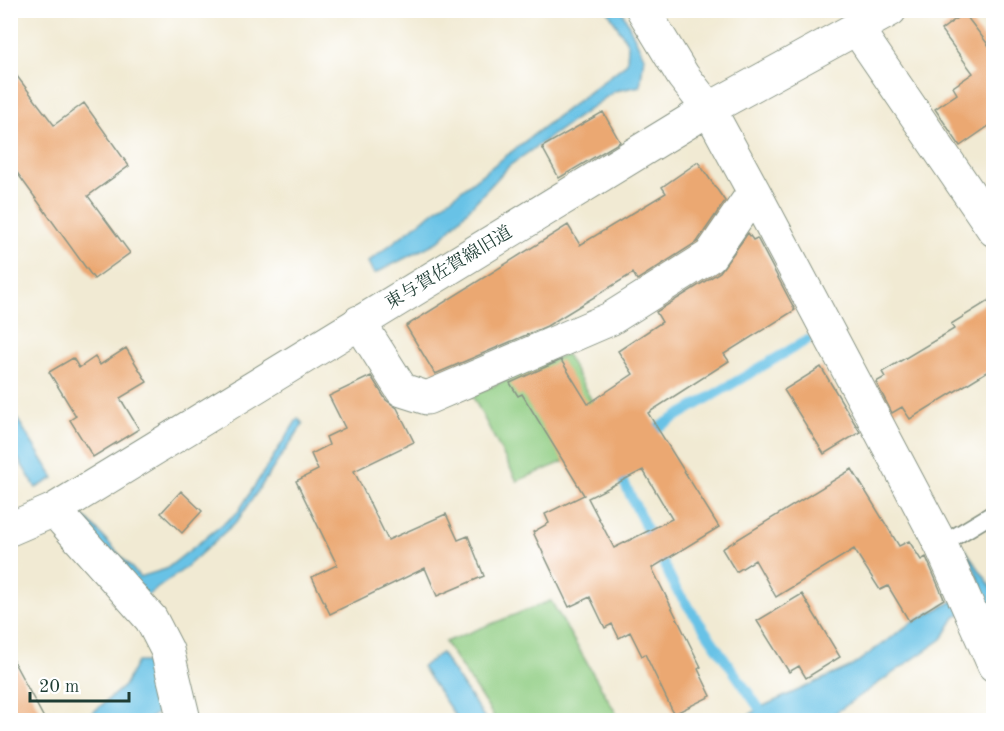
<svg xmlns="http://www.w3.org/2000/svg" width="1004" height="731" viewBox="0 0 1004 731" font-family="'Old Standard TT','Noto Serif JP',serif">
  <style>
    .green { fill: #90cd83; stroke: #58855c; stroke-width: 1.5 }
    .water { fill: #68c2e6; stroke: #44808d; stroke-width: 1.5 }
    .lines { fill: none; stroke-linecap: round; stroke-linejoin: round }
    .stream { stroke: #68c2e6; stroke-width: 10 }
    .building { fill: #eba872; fill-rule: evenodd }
    .service-casing { stroke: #889484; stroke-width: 19 }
    .minor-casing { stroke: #889484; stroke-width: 35 }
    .secondary-casing { stroke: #889484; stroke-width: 35 }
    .service { stroke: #fff; stroke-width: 16 }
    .minor { stroke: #fff; stroke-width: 33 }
    .secondary { stroke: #fff; stroke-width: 33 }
    .labels { text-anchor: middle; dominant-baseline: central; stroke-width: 4.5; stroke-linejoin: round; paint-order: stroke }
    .street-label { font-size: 18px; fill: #1f3d34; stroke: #fff }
  </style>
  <rect width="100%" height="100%" fill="#fff"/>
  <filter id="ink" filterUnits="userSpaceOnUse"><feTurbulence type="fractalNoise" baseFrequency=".0167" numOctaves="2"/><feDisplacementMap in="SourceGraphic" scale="12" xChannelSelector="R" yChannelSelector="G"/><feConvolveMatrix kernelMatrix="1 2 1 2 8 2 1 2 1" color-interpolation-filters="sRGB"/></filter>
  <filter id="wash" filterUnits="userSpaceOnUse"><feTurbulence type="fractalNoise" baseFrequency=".008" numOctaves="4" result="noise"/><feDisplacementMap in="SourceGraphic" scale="24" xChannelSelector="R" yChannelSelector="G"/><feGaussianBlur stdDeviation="1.35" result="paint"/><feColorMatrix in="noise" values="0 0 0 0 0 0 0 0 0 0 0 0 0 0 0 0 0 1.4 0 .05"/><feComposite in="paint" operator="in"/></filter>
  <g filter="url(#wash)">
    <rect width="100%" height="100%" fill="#f1ead3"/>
    <path class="green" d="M 566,354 L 614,441 L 517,481 L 472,395 Z
      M 550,601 L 551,601 L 620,720 L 496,720 L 445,642 Z"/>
    <path class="water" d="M 608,11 L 622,11 L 644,57 L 640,86 L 615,91 L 509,166 L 439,241 L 374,274 L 368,262 L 627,63 L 628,44 Z
      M 11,409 L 54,478 L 36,488 L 11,447 Z
      M 298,418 L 303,424 L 238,520 L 184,569 L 145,597 L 77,519 L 86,518 L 140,577 L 166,569 L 238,512 Z
      M 965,549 L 993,589 L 993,610 L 990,601 L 955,617 L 942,639 L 825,720 L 743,720 L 759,708 L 852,666 L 911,623 L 982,586 Z
      M 441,653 L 486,720 L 458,720 L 422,667 Z
      M 137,662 L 147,662 L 159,712 L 147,720 L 84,720 L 124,686 Z"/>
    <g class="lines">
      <path class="stream" d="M 647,434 L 807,340
        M 617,468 L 676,589 L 759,708"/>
    </g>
    <g id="blocks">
      <path class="building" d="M 964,13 L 993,51 L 993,123 L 960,146 L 935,109 L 957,94 L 953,87 L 973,73 L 941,30 Z
        M 10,67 L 54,125 L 84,103 L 129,166 L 88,196 L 130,253 L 94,279 L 10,163 Z
        M 603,112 L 620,142 L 559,178 L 542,147 Z
        M 698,162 L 725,201 L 697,242 L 637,280 L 633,273 L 547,326 L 435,374 L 406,326 L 568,225 L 580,245 L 666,193 L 662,187 Z
        M 748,233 L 753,240 L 757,238 L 795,310 L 724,354 L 729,361 L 648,413 L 719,527 L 652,568 L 701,667 L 698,669 L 711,696 L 674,714 L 645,654 L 642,656 L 630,632 L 619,638 L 612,624 L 605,628 L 590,597 L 569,607 L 533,532 L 549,523 L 545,514 L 584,495 L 522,394 L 518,396 L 510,383 L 561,360 L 588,404 L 633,374 L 618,351 L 662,322 L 656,312 L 720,272 ZM 643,470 L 672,519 L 614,548 L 588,498 Z
        M 993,298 L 993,368 L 910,419 L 902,407 L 892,413 L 876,382 L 885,377 L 882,372 L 954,329 L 951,324 Z
        M 126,348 L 147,382 L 120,398 L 139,429 L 93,457 L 70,420 L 76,416 L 49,372 L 73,358 L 79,368 L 95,357 L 100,365 Z
        M 821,367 L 860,432 L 824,454 L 784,390 Z
        M 371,376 L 386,400 L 397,408 L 414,442 L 354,471 L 388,540 L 446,514 L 458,540 L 468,536 L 484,576 L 437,596 L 425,568 L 330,614 L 312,577 L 337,565 L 296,481 L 318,470 L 311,454 L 329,445 L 326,437 L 345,428 L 329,396 Z
        M 852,469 L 899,546 L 909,541 L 921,560 L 926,557 L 944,599 L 909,621 L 888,586 L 880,590 L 854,549 L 776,597 L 755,560 L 736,572 L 722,549 Z
        M 181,491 L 202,511 L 182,533 L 161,513 Z
        M 802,594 L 840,657 L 806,678 L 799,666 L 789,672 L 757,621 Z
        M 10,655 L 45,720 L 10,720 Z"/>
    </g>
  </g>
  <g filter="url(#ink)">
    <use href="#blocks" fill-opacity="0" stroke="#889484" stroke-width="1.5"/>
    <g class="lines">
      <defs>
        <path id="service" d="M 941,545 L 994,513"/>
        <path id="minor" d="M 643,10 L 683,76 L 709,109 L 754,192 L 941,545 L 994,665
          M 857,29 L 994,230
          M 359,322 L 402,390 L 427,398 L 610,319 L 710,256 L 754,192
          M 54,510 L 151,619 L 167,650 L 184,720"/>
        <path id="secondary" d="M 10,529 L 54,510 L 709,109 L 890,10"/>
      </defs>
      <use href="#service" class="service-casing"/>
      <use href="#minor" class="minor-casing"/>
      <use href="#secondary" class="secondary-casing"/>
      <use href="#service" class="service"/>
      <use href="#minor" class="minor"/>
      <use href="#secondary" class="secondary"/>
    </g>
  </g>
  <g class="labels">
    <g class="street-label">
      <text transform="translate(449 268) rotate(-31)">東与賀佐賀線旧道</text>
    </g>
  </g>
  <rect width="1004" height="731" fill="none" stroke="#fff" stroke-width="36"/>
  <path d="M30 692v9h99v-9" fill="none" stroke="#1f3d34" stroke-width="3"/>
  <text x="39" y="692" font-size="18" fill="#1f3d34" stroke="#ffffff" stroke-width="4.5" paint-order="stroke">20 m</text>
</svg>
